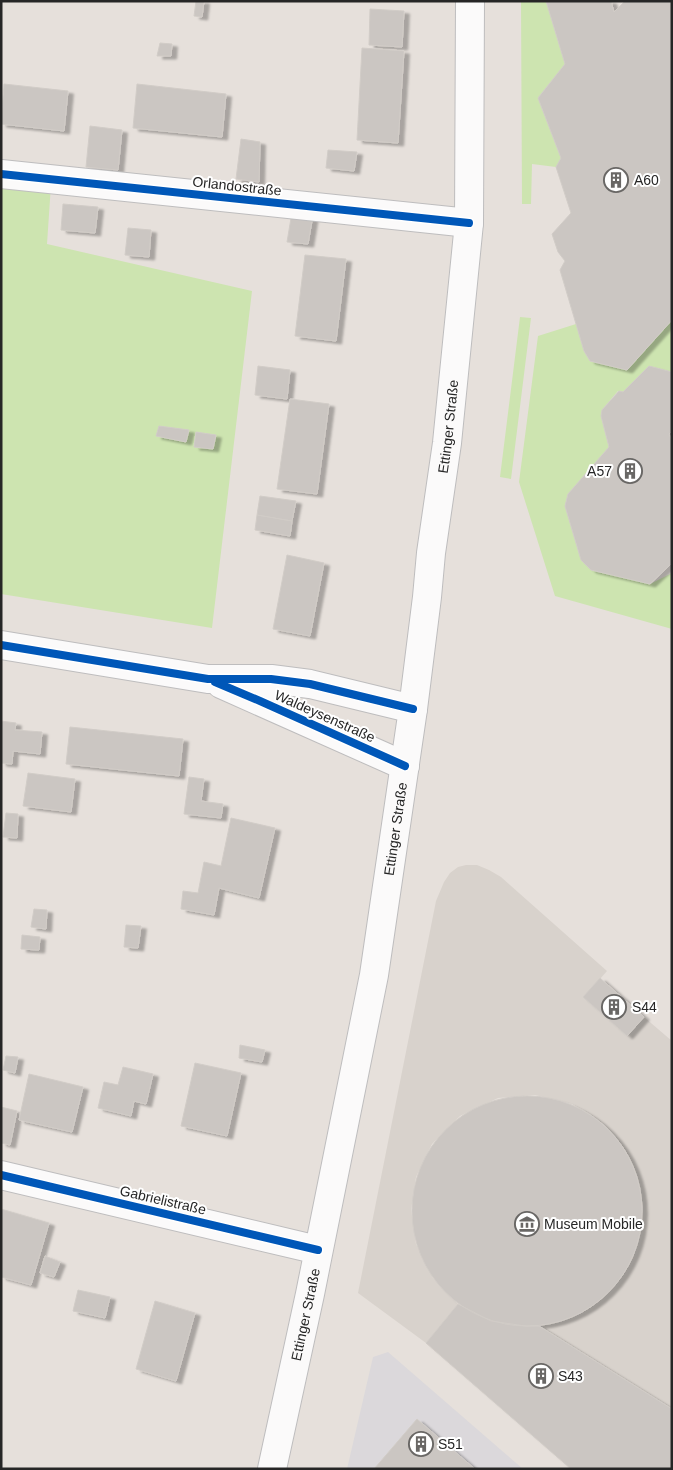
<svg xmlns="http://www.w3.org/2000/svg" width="673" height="1470" viewBox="0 0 673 1470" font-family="Helvetica,sans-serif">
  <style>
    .industrial { fill: #dbd8db }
    .green { fill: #cde4b0 }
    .plaza { fill: #d8d2cc }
    .building { fill: #cbc6c2; stroke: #d1ccc7; filter: url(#shadow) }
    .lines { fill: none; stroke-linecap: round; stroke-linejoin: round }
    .minor-casing { stroke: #bebdbe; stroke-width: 30 }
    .tertiary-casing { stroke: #bebdbe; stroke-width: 30 }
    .secondary-casing { stroke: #bebdbe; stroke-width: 30 }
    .minor { stroke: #fbfafa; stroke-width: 28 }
    .tertiary { stroke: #fbfafa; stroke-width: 28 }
    .secondary { stroke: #fbfafa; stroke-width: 28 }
    .cycleway-casing { stroke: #fff; stroke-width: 11 }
    .cycleway { stroke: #0057b8; stroke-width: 8 }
    .labels { text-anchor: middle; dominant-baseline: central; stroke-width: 4; stroke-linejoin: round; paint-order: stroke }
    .poi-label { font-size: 14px; fill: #262626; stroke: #fff; text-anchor: start }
    .street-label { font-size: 14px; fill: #262626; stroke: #fff }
  </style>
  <defs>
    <filter id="shadow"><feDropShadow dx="5.5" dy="3" stdDeviation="1" flood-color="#0004"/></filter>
  </defs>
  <rect width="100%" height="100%" fill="#e6e0db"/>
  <path class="industrial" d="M 388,1352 L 523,1469 L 347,1469 L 373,1357 Z"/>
  <path class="green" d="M 521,1 L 546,1 L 565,64 L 538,98 L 561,158 L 556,167 L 532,164 L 531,204 L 522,204 Z
    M 1,165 L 52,170 L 47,244 L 252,291 L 212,628 L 1,594 Z
    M 520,317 L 531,318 L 511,479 L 500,477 Z
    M 672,320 L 672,372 L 623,392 L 618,391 L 602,410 L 601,416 L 609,447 L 568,494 L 565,506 L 581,560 L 650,584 L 672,573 L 672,629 L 555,596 L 519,482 L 538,336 L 576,324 L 584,351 L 590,361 L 627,370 Z"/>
  <path class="plaza" d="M 466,865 L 477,865 L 489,870 L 501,877 L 607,971 L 584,997 L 627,1036 L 644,1017 L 672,1041 L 672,1409 L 539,1326 L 562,1321 L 581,1313 L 602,1299 L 623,1275 L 633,1258 L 639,1238 L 643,1207 L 637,1176 L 626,1151 L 605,1125 L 572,1104 L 535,1095 L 498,1098 L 460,1116 L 432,1144 L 416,1177 L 411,1210 L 416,1244 L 433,1278 L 458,1304 L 426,1343 L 358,1293 L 436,901 L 444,882 L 450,873 L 458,867 Z"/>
  <path class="building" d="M 196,1 L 204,1 L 202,17 L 194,16 Z
    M 546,1 L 611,1 L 614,12 L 625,1 L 672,1 L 672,320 L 627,370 L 590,361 L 584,351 L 560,270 L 565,261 L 558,252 L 552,234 L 571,213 L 556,167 L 561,158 L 538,98 L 565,64 Z
    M 370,9 L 404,11 L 402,47 L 369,45 Z
    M 160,43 L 172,44 L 171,56 L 157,56 Z
    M 362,48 L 404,51 L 398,143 L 357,140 Z
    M 4,84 L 68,91 L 64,131 L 1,124 Z
    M 137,84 L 226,94 L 222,137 L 133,128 Z
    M 90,126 L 122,130 L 118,170 L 86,167 Z
    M 241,139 L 260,142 L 259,182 L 236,179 Z
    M 328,150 L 357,152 L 354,171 L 326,168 Z
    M 63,204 L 98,207 L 95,233 L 61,230 Z
    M 292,212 L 313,215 L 308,244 L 287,242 Z
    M 128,228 L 151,230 L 149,257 L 125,255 Z
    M 305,255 L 346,259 L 336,341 L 295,336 Z
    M 258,366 L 290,370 L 287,399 L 255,395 Z
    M 649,366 L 672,372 L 672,431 L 669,434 L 672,441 L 672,563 L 650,584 L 591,570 L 581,560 L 565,506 L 568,494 L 609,447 L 601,416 L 602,410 L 619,391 L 623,392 Z
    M 290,399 L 329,404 L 317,494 L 277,489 Z
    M 159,426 L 189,430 L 186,442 L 156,436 Z
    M 196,432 L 216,435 L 213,449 L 194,447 Z
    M 260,496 L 296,501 L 292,521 L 257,515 Z
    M 257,515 L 292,521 L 290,536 L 255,530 Z
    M 287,555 L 324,563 L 310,636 L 273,629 Z
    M 1,721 L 16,723 L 15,730 L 42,732 L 40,754 L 13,751 L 12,764 L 1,763 Z
    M 70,727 L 183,739 L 179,776 L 66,764 Z
    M 28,773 L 75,779 L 71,812 L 23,806 Z
    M 189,777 L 204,779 L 201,801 L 223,804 L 221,818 L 184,814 Z
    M 6,813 L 18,814 L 17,838 L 3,837 Z
    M 231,818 L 275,828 L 259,898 L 219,888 L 214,915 L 181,909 L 183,891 L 198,893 L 204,862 L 221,866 Z
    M 34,909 L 47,910 L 46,929 L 31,927 Z
    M 126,925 L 141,926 L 138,948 L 124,947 Z
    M 22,935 L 40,937 L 39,950 L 21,949 Z
    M 600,978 L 644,1017 L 627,1036 L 583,997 Z
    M 240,1045 L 265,1050 L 262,1062 L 239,1058 Z
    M 6,1056 L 18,1057 L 15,1073 L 3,1070 Z
    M 195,1063 L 241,1073 L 227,1136 L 181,1126 Z
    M 123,1067 L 153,1074 L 146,1104 L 134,1101 L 131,1116 L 98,1108 L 104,1082 L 118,1085 Z
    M 29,1074 L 83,1087 L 72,1132 L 19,1120 Z
    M412 1211a115 115 0 1 1 230 0a115 115 0 1 1-230 0Z
    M 1,1107 L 17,1111 L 10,1145 L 1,1143 Z
    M 1,1209 L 49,1223 L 31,1285 L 1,1277 Z
    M 45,1256 L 60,1262 L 54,1277 L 40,1273 Z
    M 78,1290 L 110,1297 L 105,1318 L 73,1311 Z
    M 155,1301 L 195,1313 L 176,1381 L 136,1369 Z
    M 458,1304 L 491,1321 L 525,1326 L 539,1326 L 672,1409 L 672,1469 L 571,1469 L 426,1343 Z
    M 417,1419 L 475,1469 L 374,1469 Z"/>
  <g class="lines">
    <defs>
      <path id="minor" d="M 1,174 L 469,223
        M 1,1175 L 318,1250"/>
      <path id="tertiary" d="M 1,645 L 208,679 L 271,679 L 310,684 L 413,709
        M 221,684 L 405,766"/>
      <g id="secondary">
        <path id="s1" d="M 272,1469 L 310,1294 L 374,975 L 413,709 L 427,597 L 431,553 L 447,443 L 469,223 L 470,1"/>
      </g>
    </defs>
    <use href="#minor" class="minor-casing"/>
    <use href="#tertiary" class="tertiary-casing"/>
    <use href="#secondary" class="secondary-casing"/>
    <use href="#minor" class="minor"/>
    <use href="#tertiary" class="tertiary"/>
    <use href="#secondary" class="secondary"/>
    <defs>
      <path id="cycleway" d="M 1,174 L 469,223
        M 1,645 L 208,679 L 271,679 L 310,684 L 413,709
        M 215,682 L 260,701 L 405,766
        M 1,1175 L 318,1250"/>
    </defs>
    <use href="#cycleway" class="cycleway-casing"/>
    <use href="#cycleway" class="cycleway"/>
  </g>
  <defs>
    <symbol id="building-ring" viewBox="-11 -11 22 22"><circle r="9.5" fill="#fff" stroke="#696765" stroke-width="1.5"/><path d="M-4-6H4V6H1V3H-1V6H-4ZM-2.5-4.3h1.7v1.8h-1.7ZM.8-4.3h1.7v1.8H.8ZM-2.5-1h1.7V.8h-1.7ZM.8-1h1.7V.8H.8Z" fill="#696765"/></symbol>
    <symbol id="museum-ring" viewBox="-11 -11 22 22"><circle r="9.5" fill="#fff" stroke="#696765" stroke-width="1.5"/><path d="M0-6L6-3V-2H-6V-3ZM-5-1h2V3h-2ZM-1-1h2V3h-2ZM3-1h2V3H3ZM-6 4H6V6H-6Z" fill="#696765"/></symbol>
  </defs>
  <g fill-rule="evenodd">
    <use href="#building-ring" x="602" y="166" width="28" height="28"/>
    <use href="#building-ring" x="616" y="457" width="28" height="28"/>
    <use href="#building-ring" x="600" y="993" width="28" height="28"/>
    <use href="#museum-ring" x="513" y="1210" width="28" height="28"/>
    <use href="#building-ring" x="527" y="1362" width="28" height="28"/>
    <use href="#building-ring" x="407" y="1430" width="28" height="28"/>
  </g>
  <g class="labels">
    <g class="poi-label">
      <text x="634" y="180">A60</text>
      <text x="612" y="471" text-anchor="end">A57</text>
      <text x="632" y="1007">S44</text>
      <text x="544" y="1224">Museum Mobile</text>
      <text x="558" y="1376">S43</text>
      <text x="438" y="1444">S51</text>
    </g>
    <g class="street-label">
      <text transform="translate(237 186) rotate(6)">Orlandostraße</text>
      <text stroke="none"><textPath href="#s1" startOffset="1058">Ettinger Straße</textPath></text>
      <text transform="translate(325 716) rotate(24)">Waldeysenstraße</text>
      <text stroke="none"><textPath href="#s1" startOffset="652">Ettinger Straße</textPath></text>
      <text transform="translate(163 1200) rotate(13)">Gabrielistraße</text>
      <text stroke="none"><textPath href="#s1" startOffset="158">Ettinger Straße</textPath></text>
    </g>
  </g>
  <rect width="673" height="1470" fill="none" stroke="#262626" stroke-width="5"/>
</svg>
